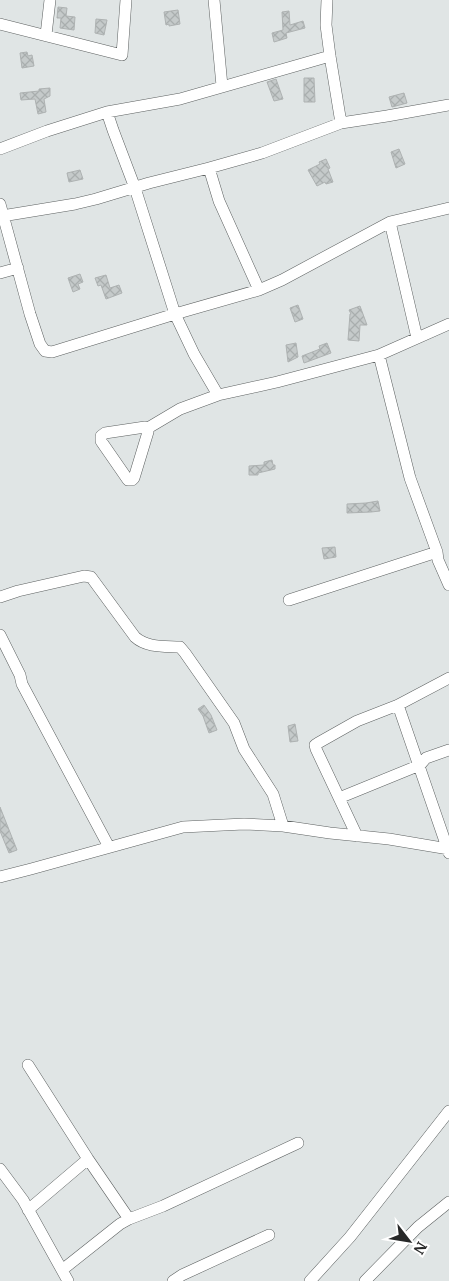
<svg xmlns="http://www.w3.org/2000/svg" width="449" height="1281" viewBox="0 0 449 1281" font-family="Merriweather,serif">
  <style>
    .building { fill: url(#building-cross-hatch); stroke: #aeb2b2 }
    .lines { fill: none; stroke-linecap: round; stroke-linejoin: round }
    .minor-casing { stroke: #5d6161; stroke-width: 12 }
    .minor { stroke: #fff; stroke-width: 11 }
  </style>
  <defs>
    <pattern id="building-cross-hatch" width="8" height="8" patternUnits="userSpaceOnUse" patternTransform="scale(1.25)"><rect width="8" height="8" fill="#c5caca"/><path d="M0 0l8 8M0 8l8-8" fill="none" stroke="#a9aeae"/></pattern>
  </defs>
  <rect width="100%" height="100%" fill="#e0e5e5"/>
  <path class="building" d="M 58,7 L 67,8 L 66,16 L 75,17 L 74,30 L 60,28 L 61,18 L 57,18 Z
    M 178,10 L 180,24 L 169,26 L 169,24 L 166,25 L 164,12 Z
    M 289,11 L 290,25 L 303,21 L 305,28 L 286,33 L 287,38 L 274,42 L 272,33 L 283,30 L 282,12 Z
    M 96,19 L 107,20 L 104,35 L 95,33 Z
    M 27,52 L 28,56 L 32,55 L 34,66 L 22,68 L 20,53 Z
    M 304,78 L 314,78 L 315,102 L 304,102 Z
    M 276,79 L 283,99 L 274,101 L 267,82 Z
    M 50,88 L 50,96 L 44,99 L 46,112 L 38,114 L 35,99 L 21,100 L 20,93 L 39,91 L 39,89 Z
    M 404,93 L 407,103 L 392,107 L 389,97 Z
    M 399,149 L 405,164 L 396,168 L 391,152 Z
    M 326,159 L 330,168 L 328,169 L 333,182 L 326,184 L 325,182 L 317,186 L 308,170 L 320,164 L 319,162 Z
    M 80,170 L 83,179 L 69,182 L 67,173 Z
    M 80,274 L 83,282 L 78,284 L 80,289 L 73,292 L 68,278 Z
    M 106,275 L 110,288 L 119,285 L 122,293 L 106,299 L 101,285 L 98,286 L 95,278 Z
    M 298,305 L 303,319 L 295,322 L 290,308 Z
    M 360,306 L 367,325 L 360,325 L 359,341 L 348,340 L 350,314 L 351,314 L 349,310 Z
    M 296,343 L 298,357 L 288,362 L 286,345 Z
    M 327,343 L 331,353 L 304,363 L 302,356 L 320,349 L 319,346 Z
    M 272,460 L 273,465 L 275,465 L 275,469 L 258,473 L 258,475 L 249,475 L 249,466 L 264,465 L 264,462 Z
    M 378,501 L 380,511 L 371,512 L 347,513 L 347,504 L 366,503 Z
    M 335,547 L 336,557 L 324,559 L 322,548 Z
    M 204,705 L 211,715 L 217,730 L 209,733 L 203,716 L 198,709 Z
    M 295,724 L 298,741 L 290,742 L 288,726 Z
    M 0,807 L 17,850 L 9,853 L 0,831 Z"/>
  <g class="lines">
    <defs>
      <path id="minor" d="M 214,0 L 222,86
        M 327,0 L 326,25 L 330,56 L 341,123 L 387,116 L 449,105
        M 0,24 L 122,55 L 126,0
        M 46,35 L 50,0
        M 107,112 L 113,130 L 135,188 L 175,314 L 259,290 L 282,280 L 390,222 L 449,208
        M 0,149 L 47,131 L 107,112 L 180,99 L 330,56
        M 209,168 L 219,201 L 259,290
        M 0,204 L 30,314 L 40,344 L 45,351 L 52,352 L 175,314 L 194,354 L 218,395 L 277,382 L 379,355 L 449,324
        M 2,216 L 75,204 L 96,199 L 149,183 L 209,168 L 262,153 L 341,123
        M 390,222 L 417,338
        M 0,273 L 18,268
        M 379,355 L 410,478 L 437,552 L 438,560 L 449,585
        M 148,428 L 148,432 L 134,478 L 132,480 L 128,480 L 101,441 L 101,436 L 105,433 L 145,427 L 148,428 L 180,409 L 218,395
        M 0,597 L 18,591 L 84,576 L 91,577 L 135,637 C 147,648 165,646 180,647 L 185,653 L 234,723 L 244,749 L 273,794 L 283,826
        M 289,600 L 437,552
        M 0,635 L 20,675 L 22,684 L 109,847
        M 398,705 L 449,853
        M 339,798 L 420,765 L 426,758 L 449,750
        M 357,836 L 316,749 L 315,745 L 318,743 L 357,721 L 398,705 L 449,678
        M 0,877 L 31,869 L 183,827 L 244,824 L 283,826 L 330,833 L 389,839 L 449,849
        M 28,1065 L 88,1159 L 129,1219
        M 0,1169 L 23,1200 L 68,1281
        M 28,1210 L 88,1159
        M 62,1270 L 120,1224 L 129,1219 L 163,1206 L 298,1143
        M 173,1281 L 182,1275 L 269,1235
        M 310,1281 L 350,1237 L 449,1111
        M 365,1281 L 418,1227 L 449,1202"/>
    </defs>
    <use href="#minor" class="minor-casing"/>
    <use href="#minor" class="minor"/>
  </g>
  <g transform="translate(409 1241) rotate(121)" stroke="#ffffff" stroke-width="4" paint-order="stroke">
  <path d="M0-4L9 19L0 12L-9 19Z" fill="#272828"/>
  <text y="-8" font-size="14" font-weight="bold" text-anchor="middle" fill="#272828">N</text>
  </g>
</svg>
